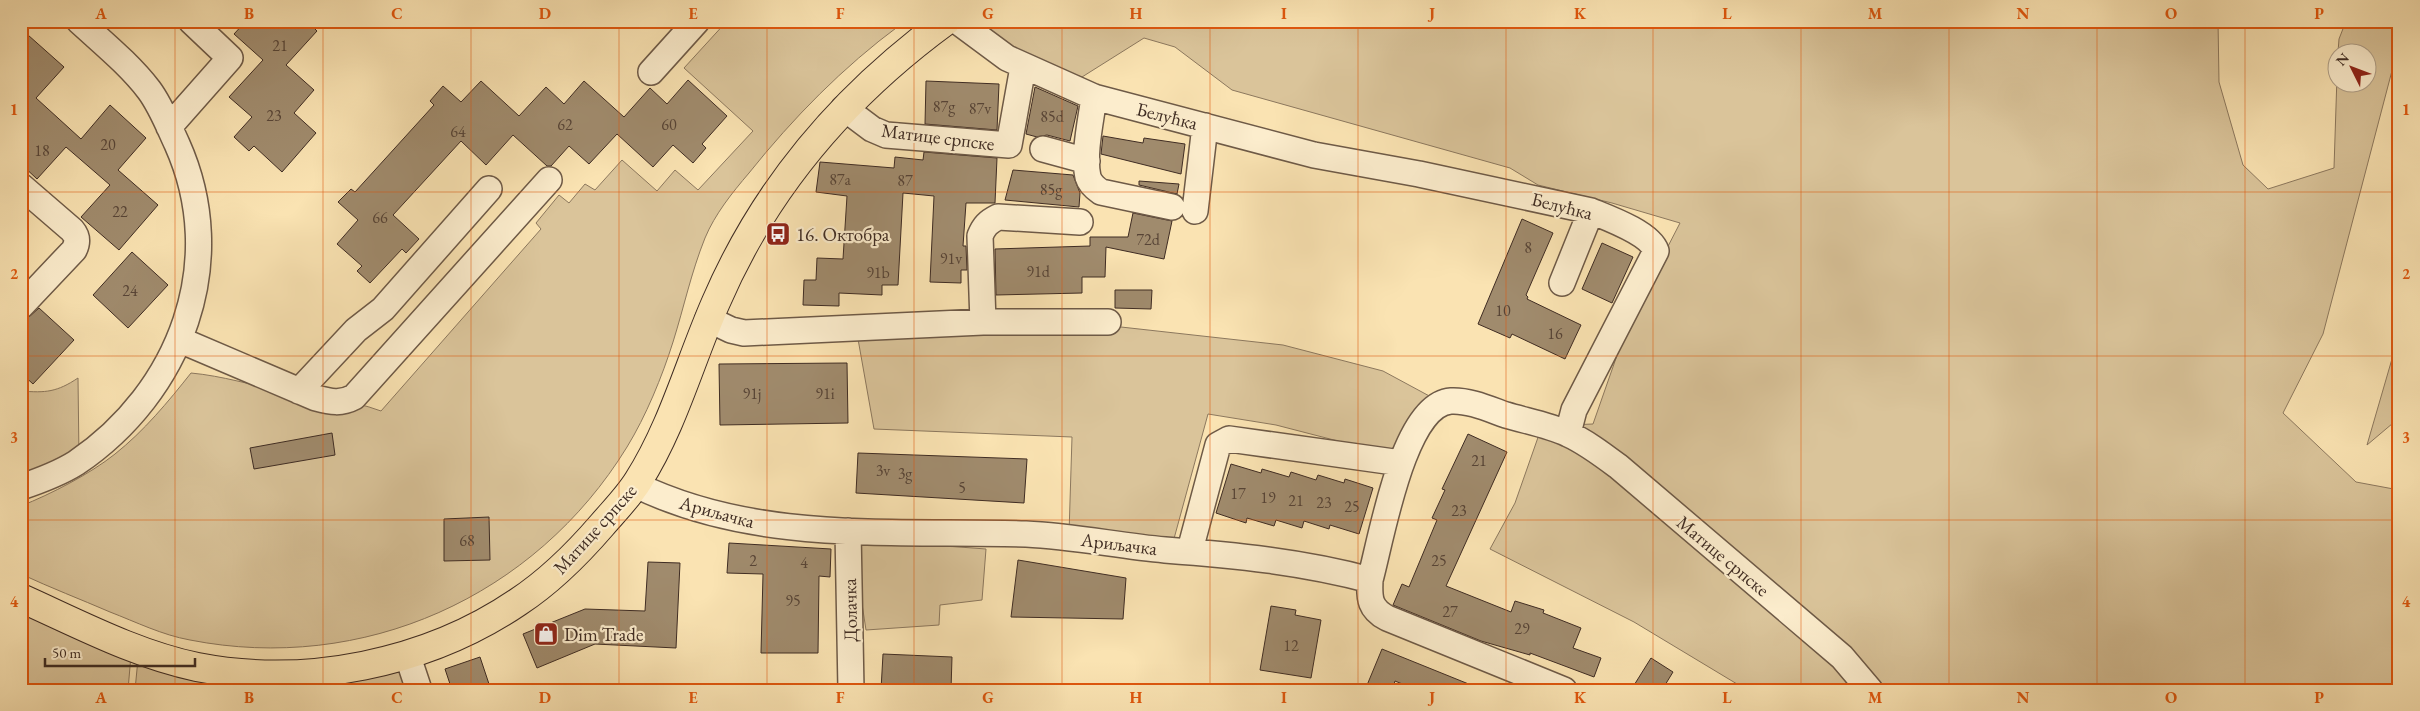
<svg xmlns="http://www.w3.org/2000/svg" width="2420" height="711" viewBox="0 0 2420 711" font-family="'EB Garamond',serif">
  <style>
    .green { fill: #dac49a; stroke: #8c785e }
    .building { fill: #a08b6d; stroke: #3f2c23 }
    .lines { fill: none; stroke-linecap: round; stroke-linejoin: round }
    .minor-casing { stroke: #6e5a47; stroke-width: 28 }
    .major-casing { stroke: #3f2c23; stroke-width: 30 }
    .minor { stroke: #fcedcd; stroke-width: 25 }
    .major { stroke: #fae3b2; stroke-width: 28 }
    .grid { fill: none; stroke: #e0570d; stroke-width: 1; stroke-opacity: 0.55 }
    .labels { text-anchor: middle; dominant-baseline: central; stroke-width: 4.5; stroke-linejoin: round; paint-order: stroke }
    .number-label { font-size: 16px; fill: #574436 }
    .street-label { font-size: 19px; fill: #3f2c23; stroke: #fcedcd }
    .poi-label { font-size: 19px; fill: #3f2c23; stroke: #fcedcd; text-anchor: start }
    .neatline { fill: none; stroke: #e0570d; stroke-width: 2 }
    .grid-label { font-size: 16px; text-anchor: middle; font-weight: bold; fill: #e0570d }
  </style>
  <rect width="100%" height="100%" fill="#fae3b2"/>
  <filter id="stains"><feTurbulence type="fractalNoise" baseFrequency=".004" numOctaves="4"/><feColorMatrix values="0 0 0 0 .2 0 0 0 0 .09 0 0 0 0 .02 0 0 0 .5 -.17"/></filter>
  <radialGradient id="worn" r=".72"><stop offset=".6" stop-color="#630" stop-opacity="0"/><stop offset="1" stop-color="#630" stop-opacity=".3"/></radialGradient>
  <path class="green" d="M 727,21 L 896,21 L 900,25 C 843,67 793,118 749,173 C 732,193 715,214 705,238 C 691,273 684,307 673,342 C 662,377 646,416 627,447 C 535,597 363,674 190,640 C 162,635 136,622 110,612 C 80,599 51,588 21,574 L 21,506 C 51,494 90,474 115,454 C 144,431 168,402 191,373 C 223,376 251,385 282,391 C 315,397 349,399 381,411 L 541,229 L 536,223 L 559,195 L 569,203 L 585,184 L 595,190 L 622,160 L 657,191 L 675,170 L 698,190 L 753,131 L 684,68 Z
    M 958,21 L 2218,21 L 2219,82 L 2243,165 L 2268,189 L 2334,168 L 2337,76 L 2338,82 L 2368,82 L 2368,52 L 2338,52 L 2339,39 L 2346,21 L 2399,21 L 2399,44 L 2323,334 L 2283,413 L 2356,482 L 2399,490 L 2399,690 L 1747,690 L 1634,622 L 1490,549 L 1515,503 L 1542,426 L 1593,424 L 1628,324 L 1680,223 L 1612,203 L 1538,185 L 1510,168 L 1232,90 L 1175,47 L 1144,38 L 1082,77 L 1004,51 Z
    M 2399,292 L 2399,418 L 2367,445 L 2394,352 Z
    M 1103,325 L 1283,345 L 1383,371 L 1446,405 L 1421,417 L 1388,454 L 1276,425 L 1208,414 L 1172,546 L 1069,534 L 1072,437 L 874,429 L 858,339 Z
    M 78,378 L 79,459 L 21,484 L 21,391 C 46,393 57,392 78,378 Z
    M 852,539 L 986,549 L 982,600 L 940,605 L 939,625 L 866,630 Z
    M 21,605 L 131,655 L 128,690 L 21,690 Z
    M 138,659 L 409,663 L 418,690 L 135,690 Z"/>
  <path class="building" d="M 246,21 L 307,21 L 317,31 L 286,65 L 314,90 L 294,113 L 316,133 L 282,172 L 254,146 L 249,151 L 234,137 L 252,117 L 229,97 L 263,60 L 234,34 Z
    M 28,35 L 64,67 L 36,98 L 81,139 L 110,105 L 146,138 L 118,170 L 158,205 L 119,250 L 81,217 L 110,185 L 66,147 L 37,179 L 21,164 L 21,122 L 28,114 L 24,111 L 21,115 L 21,42 Z
    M 688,80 L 727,116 L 702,144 L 706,148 L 693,163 L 673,145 L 653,167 L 617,134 L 589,164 L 569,146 L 551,166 L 547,166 L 513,135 L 486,165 L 461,141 L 393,215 L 419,239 L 406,253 L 402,249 L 370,283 L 357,271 L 362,266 L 337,244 L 358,220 L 338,202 L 351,189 L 355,192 L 434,105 L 430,101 L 443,86 L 461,102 L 481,81 L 519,116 L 546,87 L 564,104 L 584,81 L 624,117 L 650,88 L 667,104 Z
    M 926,81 L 999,84 L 997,130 L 925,124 Z
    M 1035,87 L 1078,106 L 1070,141 L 1047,135 L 1037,137 L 1026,134 Z
    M 1103,136 L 1143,143 L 1144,138 L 1185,144 L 1181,174 L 1101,154 Z
    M 924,152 L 997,158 L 995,203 L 966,203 L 963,246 L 966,246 L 967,270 L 961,270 L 961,283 L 930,282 L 934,196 L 903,193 L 898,285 L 882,285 L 882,295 L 839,293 L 839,306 L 803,305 L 804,280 L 816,280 L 817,258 L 843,259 L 847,196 L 816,192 L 820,162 L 894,168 L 895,157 L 923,160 Z
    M 1013,170 L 1073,175 L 1080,193 L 1079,207 L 1005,200 Z
    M 1139,181 L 1179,184 L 1177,194 L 1139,185 Z
    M 1133,213 L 1172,221 L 1164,259 L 1106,247 L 1105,277 L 1082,277 L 1082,293 L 996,295 L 995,249 L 1090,246 L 1090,237 L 1128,237 Z
    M 1522,219 L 1553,233 L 1526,295 L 1528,297 L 1527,299 L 1581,325 L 1565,359 L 1512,334 L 1510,338 L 1478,324 Z
    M 1602,243 L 1633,257 L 1612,303 L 1582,289 Z
    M 132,252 L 168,285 L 128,328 L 93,295 Z
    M 1115,290 L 1152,290 L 1151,309 L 1115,308 Z
    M 39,308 L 74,340 L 33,384 L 21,373 L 21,324 Z
    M 847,363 L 848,423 L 720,425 L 719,364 Z
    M 332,433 L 335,455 L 254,469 L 250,448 Z
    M 1468,434 L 1507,452 L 1446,586 L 1511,612 L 1515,601 L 1544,610 L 1543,613 L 1581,628 L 1573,648 L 1601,658 L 1594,677 L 1530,653 L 1530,655 L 1481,641 L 1393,605 L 1402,584 L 1409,587 L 1437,520 L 1432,518 L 1445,490 L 1442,489 Z
    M 858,453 L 1027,459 L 1024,503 L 856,493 Z
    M 1231,464 L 1261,473 L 1262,469 L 1289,477 L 1291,472 L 1316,480 L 1318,475 L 1344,483 L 1345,479 L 1373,488 L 1359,534 L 1330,525 L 1329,529 L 1304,521 L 1302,528 L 1276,520 L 1274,526 L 1247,518 L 1246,523 L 1216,513 Z
    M 489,517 L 490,560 L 444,561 L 444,519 Z
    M 729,543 L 831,549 L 830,577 L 819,576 L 818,653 L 761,653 L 763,574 L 727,573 Z
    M 1018,560 L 1126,578 L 1123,619 L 1011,617 Z
    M 648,562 L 680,563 L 676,648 L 595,644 L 537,668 L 523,634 L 585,609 L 645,611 Z
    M 1271,606 L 1296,610 L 1295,615 L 1321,620 L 1311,678 L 1260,670 Z
    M 1382,649 L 1481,689 L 1481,690 L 1417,690 L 1395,681 L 1392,690 L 1365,690 Z
    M 883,654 L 952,657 L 951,690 L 881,690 Z
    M 480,657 L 491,690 L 452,690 L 445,669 Z
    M 1651,658 L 1673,672 L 1662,690 L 1631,690 Z"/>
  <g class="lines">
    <defs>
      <path id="minor" d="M 957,21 L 1007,58 L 1094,97 L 1314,155 L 1419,174 L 1591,211 C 1608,218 1650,233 1656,251 L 1574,410 L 1568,433
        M 651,72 L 697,21
        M 1094,97 C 1091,120 1083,155 1088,177 C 1090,184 1095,188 1101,192 L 1172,207
        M 844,108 L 872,129 L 886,135 L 1009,145 L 1023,67
        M 169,127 L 230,58 L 191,21
        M 1043,149 L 1087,161
        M 21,186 L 72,230 C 78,237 78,242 74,250 L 21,306
        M 1195,211 L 1205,126
        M 1562,283 L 1591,211
        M 708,319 L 731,330 L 744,333 L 983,322 L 1108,322
        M 983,322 L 980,236 C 984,226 988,222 998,217 L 1080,222
        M 180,340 L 316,398 C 331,402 341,404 354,397 L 549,180
        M 299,391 L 356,330 L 383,309 L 489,189
        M 636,485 C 757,544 895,530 1026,534 C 1073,536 1119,546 1165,550 C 1234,555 1304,562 1370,580
        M 21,487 C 39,481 60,473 76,463 C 181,392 230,262 177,144 C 169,127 161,106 149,90 C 130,65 103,43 79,21
        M 848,531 L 851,690
        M 1190,550 L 1218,445 L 1229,439 L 1401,463
        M 407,654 L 419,690
        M 1564,690 L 1387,618 C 1370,609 1369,599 1370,580 C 1381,541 1403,404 1451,401 C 1469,400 1489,409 1506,415 C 1526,421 1549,425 1568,434 C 1586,442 1603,455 1619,467 L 1842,657 L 1870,690"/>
      <path id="major" d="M 21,598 C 79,624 135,654 197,667 C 305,688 427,664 518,602 C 550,581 577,554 602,525 C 614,511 628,497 638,481 C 673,426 690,361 716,302 C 765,188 846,94 946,21"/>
    </defs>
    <use href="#minor" class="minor-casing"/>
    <use href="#major" class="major-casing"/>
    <use href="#minor" class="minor"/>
    <use href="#major" class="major"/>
  </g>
  <path class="grid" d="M 175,21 L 175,690M 323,21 L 323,690M 471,21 L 471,690M 619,21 L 619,690M 767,21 L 767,690M 914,21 L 914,690M 1062,21 L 1062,690M 1210,21 L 1210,690M 1358,21 L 1358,690M 1506,21 L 1506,690M 1653,21 L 1653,690M 1801,21 L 1801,690M 1949,21 L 1949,690M 2097,21 L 2097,690M 2245,21 L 2245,690M 21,192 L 2399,192M 21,356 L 2399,356M 21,520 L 2399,520"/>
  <defs>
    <symbol id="bus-square" viewBox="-11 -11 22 22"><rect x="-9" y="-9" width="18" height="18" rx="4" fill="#8f2418" stroke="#fcedcd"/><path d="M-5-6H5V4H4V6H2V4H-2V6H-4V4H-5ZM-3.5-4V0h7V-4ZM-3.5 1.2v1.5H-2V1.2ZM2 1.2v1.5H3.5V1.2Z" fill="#fff"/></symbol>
    <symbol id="shop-square" viewBox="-11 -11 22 22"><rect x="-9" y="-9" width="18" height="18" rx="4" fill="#8f2418" stroke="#fcedcd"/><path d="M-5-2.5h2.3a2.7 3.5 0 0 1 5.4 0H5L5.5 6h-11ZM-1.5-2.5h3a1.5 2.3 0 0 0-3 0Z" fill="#fff"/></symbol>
  </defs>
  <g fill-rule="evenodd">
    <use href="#bus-square" x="764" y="220" width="28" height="28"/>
    <use href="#shop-square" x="532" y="620" width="28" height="28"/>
  </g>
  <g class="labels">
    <g class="number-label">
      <text x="280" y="45">21</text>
      <text x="944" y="106">87g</text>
      <text x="980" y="108">87v</text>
      <text x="274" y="115">23</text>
      <text x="1052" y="116">85d</text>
      <text x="565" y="124">62</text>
      <text x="669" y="124">60</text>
      <text x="458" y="131">64</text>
      <text x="108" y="144">20</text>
      <text x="42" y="150">18</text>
      <text x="840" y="179">87a</text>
      <text x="905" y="180">87</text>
      <text x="1051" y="189">85g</text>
      <text x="120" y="211">22</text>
      <text x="380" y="217">66</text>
      <text x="1148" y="239">72d</text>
      <text x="1528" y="247">8</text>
      <text x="951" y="258">91v</text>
      <text x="1038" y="271">91d</text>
      <text x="878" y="272">91b</text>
      <text x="130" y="290">24</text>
      <text x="1503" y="310">10</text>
      <text x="1555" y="333">16</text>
      <text x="752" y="393">91j</text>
      <text x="825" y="393">91i</text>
      <text x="1479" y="460">21</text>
      <text x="883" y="470">3v</text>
      <text x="905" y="473">3g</text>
      <text x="962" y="487">5</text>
      <text x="1238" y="493">17</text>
      <text x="1268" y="497">19</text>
      <text x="1296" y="500">21</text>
      <text x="1324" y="502">23</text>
      <text x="1352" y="506">25</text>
      <text x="1459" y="510">23</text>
      <text x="467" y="540">68</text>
      <text x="753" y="560">2</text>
      <text x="1439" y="560">25</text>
      <text x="804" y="562">4</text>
      <text x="793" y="600">95</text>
      <text x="1450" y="611">27</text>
      <text x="1522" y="628">29</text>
      <text x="1291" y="645">12</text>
    </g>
    <g class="street-label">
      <text transform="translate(1167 116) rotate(14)">Белућка</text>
      <text transform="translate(938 137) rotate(7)">Матице српске</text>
      <text transform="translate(1562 206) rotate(14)">Белућка</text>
      <text transform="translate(717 512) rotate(15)">Ариљачка</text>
      <text transform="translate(595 529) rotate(-48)">Матице српске</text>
      <text transform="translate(1119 544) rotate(7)">Ариљачка</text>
      <text transform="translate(1723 556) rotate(40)">Матице српске</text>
      <text transform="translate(850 610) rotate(-91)">Долачка</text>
    </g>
    <g class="poi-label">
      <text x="796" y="234">16. Октобра</text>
      <text x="564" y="634">Dim Trade</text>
    </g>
  </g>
  <rect width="2420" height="711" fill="none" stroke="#fae3b2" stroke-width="55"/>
  <g transform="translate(2352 68) rotate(312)"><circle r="24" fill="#fcedcd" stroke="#b0a089"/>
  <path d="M0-4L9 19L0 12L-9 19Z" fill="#8f2418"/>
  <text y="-8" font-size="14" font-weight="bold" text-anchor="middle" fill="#3f2c23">N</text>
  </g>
  <path d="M45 658v8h150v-8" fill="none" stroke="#3f2c23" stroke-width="2.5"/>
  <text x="52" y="658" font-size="15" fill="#3f2c23" stroke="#fcedcd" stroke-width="4" paint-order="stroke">50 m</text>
  <rect x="28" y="28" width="2364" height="656" class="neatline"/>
  <g class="grid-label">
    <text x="101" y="19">A</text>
    <text x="249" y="19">B</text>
    <text x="397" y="19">C</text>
    <text x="545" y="19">D</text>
    <text x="693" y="19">E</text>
    <text x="840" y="19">F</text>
    <text x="988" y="19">G</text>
    <text x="1136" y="19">H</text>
    <text x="1284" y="19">I</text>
    <text x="1432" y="19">J</text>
    <text x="1580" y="19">K</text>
    <text x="1727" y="19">L</text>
    <text x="1875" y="19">M</text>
    <text x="2023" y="19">N</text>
    <text x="2171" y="19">O</text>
    <text x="2319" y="19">P</text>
    <text x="14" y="115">1</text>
    <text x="2406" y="115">1</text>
    <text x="14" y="279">2</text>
    <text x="2406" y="279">2</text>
    <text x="14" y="443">3</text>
    <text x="2406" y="443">3</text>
    <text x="14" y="607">4</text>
    <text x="2406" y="607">4</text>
    <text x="101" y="703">A</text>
    <text x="249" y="703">B</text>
    <text x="397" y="703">C</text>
    <text x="545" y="703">D</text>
    <text x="693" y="703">E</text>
    <text x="840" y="703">F</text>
    <text x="988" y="703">G</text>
    <text x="1136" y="703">H</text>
    <text x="1284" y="703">I</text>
    <text x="1432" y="703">J</text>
    <text x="1580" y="703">K</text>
    <text x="1727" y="703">L</text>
    <text x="1875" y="703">M</text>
    <text x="2023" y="703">N</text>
    <text x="2171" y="703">O</text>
    <text x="2319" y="703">P</text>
  </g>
  <rect width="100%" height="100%" filter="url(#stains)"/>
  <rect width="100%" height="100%" fill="url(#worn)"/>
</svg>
